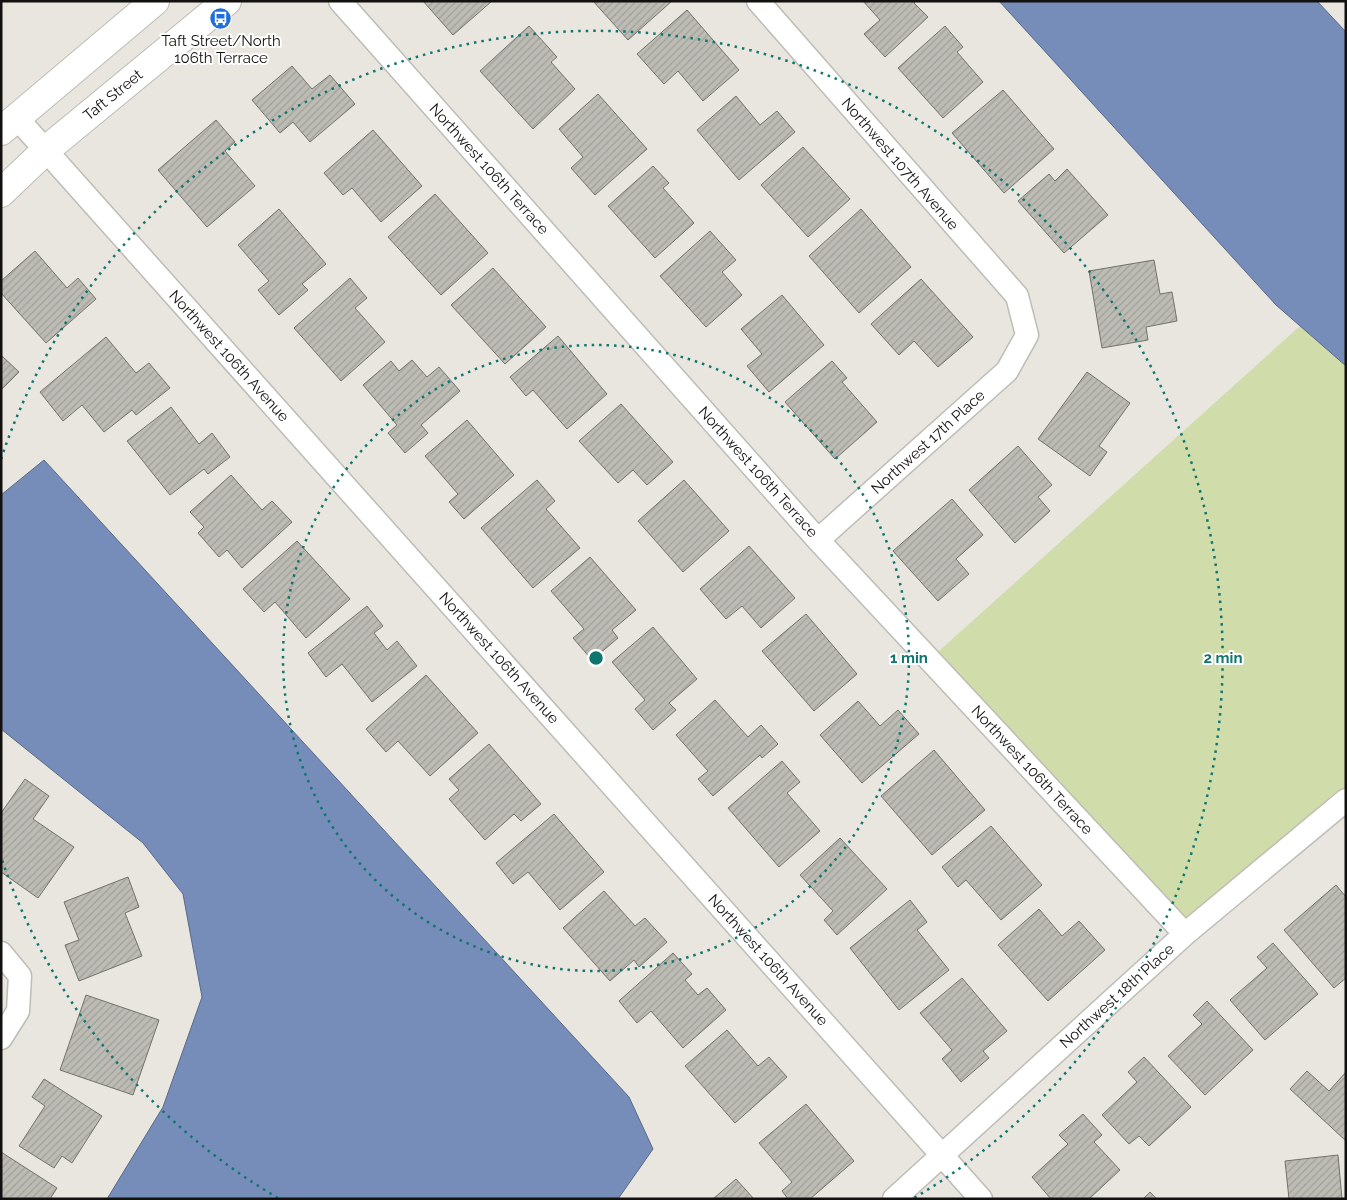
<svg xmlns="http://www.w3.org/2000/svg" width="1347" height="1200" viewBox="0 0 1347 1200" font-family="Raleway,sans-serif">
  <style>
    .green { fill: #d1dcab }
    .water { fill: #768dba; stroke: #586887 }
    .building { fill: url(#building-hatch); stroke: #72716a }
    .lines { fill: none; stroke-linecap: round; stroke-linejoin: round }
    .minor-casing { stroke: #bebcb6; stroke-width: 25 }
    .tertiary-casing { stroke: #bebcb6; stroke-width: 30 }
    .minor { stroke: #fff; stroke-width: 22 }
    .tertiary { stroke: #fff; stroke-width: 28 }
    .ring { fill: none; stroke: #0f766e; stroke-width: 2.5; stroke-dasharray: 2.5 5 }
    .labels { text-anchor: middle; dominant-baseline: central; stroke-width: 4; stroke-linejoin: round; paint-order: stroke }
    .poi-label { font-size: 15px; fill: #12110f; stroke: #fff }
    .street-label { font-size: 15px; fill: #12110f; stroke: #fff }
    .centre { fill: #0f766e; stroke: #fff; stroke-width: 2.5 }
    .ring-label { font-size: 15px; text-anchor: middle; font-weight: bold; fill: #0f766e; stroke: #fff; stroke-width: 4; stroke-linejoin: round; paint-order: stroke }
  </style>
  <defs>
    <pattern id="building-hatch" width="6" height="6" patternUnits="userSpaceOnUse" patternTransform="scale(1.25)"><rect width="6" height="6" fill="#bcbbb4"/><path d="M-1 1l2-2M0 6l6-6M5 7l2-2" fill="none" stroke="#a1a09a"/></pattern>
  </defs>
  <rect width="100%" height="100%" fill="#e8e6df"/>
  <path class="green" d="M 1300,326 L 1346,366 L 1346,800 L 1185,934 L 929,660 Z"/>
  <path class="water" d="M 999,1 L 1317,1 L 1346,32 L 1346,366 L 1276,305 Z
    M 44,460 L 629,1097 L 653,1149 L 618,1199 L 107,1199 L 163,1107 L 202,997 L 183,894 L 143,843 L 1,729 L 1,495 Z"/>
  <path class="building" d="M 423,1 L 492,1 L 453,35 Z
    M 593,1 L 672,1 L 628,40 Z
    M 863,1 L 916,1 L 914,3 L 928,17 L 885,57 L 864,34 L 880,20 Z
    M 687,10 L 739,70 L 703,101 L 678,71 L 664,84 L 637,54 Z
    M 529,26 L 557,57 L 551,62 L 575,89 L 533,129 L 480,71 Z
    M 945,26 L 963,47 L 957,52 L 983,82 L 943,118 L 898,68 Z
    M 292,66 L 312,89 L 330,75 L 355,104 L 310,142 L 293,122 L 280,133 L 252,100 Z
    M 1003,90 L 1054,149 L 1004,193 L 952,133 Z
    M 598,94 L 647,149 L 595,195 L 571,168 L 583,157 L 559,129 Z
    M 736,96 L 760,125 L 777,111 L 795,132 L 739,180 L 697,130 Z
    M 216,120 L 235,142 L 225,151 L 255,186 L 207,227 L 158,170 Z
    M 373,130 L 422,186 L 381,222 L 352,188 L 343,195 L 324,173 Z
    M 803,147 L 850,199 L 808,237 L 761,185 Z
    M 653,166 L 669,183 L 663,188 L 694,223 L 655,258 L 608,206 Z
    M 1067,169 L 1108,215 L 1064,253 L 1018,201 L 1049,174 L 1055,181 Z
    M 435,194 L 488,253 L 441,295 L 388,237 Z
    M 279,209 L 326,264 L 302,284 L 308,290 L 279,315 L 258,290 L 269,281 L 238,245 Z
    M 861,209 L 911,267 L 859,313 L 809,256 Z
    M 710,231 L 736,260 L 722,272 L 742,295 L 706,327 L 660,276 Z
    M 35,251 L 67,288 L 78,278 L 96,299 L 46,343 L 1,293 L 1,281 Z
    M 1154,260 L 1160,294 L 1172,292 L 1177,321 L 1146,327 L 1148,340 L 1102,348 L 1089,271 Z
    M 493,268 L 546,327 L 505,364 L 451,305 Z
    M 350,278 L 367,298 L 355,308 L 385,342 L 341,381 L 294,328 Z
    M 921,279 L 973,337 L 938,367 L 914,341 L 899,355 L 871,324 Z
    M 782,295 L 824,345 L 769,392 L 747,366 L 762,354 L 741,329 Z
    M 558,336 L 607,394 L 567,429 L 533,390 L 526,396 L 510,377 Z
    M 106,337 L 136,373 L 149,363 L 170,388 L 136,415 L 132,410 L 104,432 L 82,405 L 63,421 L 40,392 Z
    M 1,355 L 19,372 L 1,390 Z
    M 412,360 L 427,377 L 439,367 L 460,391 L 421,425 L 428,433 L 405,453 L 388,433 L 397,425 L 363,385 L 391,361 L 399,371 Z
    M 832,361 L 847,378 L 842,382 L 877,422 L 835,459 L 785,402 Z
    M 1087,372 L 1130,403 L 1099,446 L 1107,452 L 1090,476 L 1038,439 Z
    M 621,404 L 673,462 L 647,485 L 633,470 L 618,483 L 579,441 Z
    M 171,407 L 199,444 L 212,433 L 230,457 L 208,474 L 204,469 L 170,495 L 127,441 Z
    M 467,420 L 514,475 L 464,519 L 449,502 L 458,494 L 425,456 Z
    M 1018,446 L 1052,485 L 1038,497 L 1050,511 L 1015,543 L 969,490 Z
    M 231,475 L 262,510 L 272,501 L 292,522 L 242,568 L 227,550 L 219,557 L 198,533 L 204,527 L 190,512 Z
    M 537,480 L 555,501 L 546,509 L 580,548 L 533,588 L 481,528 Z
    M 684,480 L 729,531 L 683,572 L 638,521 Z
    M 952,499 L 983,535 L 956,559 L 969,574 L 938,601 L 893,551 Z
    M 297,541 L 350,599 L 306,638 L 275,602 L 264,612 L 243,589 Z
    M 749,546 L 795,598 L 761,628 L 742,606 L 726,619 L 700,589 Z
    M 590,557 L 636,610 L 612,630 L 618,638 L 592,660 L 573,638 L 584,629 L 551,591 Z
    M 367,606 L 383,626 L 374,633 L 387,650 L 397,641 L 417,666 L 372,702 L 342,664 L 326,677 L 308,653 Z
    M 806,614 L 857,674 L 814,711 L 762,651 Z
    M 653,627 L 697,679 L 669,703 L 676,710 L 653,730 L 635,709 L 645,700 L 612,662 Z
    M 426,675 L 478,733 L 430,776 L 398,741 L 386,752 L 366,729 Z
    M 715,700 L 748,737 L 761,725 L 778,744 L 762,758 L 760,755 L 713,796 L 698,779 L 708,771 L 676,735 Z
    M 858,701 L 880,726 L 898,710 L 919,734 L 862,783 L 820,735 Z
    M 489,744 L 541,804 L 521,821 L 514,814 L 485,840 L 449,799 L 459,790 L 449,779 Z
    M 934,750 L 985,810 L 932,855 L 881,796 Z
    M 782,761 L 800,782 L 787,793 L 820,831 L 779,867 L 728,808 Z
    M 25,779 L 49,796 L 33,819 L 74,847 L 38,898 L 1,872 L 1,813 Z
    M 554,814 L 604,872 L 560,910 L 528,872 L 513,884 L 496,863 Z
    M 991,826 L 1042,885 L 1001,920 L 966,880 L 958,887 L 942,867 Z
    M 840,838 L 887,889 L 837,935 L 824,920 L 833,911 L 800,875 Z
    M 128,877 L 139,907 L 125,913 L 142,956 L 79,981 L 65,945 L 79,940 L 64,902 Z
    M 1336,885 L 1346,897 L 1346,978 L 1334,988 L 1284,930 Z
    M 604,891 L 635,926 L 645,918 L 667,942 L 639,967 L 634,960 L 610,981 L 563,928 Z
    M 910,900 L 927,922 L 917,930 L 949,970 L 899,1010 L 850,948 Z
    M 1039,909 L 1062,936 L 1079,921 L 1105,950 L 1048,1001 L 998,945 Z
    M 1273,943 L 1318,994 L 1265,1040 L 1230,1000 L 1267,968 L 1257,957 Z
    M 673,953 L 692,974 L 685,980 L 698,995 L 707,988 L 726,1010 L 683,1048 L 651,1011 L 637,1023 L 619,1001 Z
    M 962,978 L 1007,1031 L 983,1051 L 989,1058 L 961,1082 L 942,1059 L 952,1050 L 920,1013 Z
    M 86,995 L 159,1020 L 133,1095 L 60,1070 Z
    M 1207,1001 L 1253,1050 L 1205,1095 L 1168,1056 L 1202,1024 L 1193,1015 Z
    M 727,1030 L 758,1066 L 769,1057 L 787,1077 L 735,1123 L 685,1066 Z
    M 1144,1057 L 1191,1107 L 1149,1146 L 1139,1136 L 1129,1144 L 1102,1115 L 1137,1082 L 1128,1072 Z
    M 1307,1071 L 1329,1091 L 1346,1072 L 1346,1141 L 1290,1089 Z
    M 44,1079 L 102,1116 L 72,1163 L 62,1156 L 54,1168 L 19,1146 L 45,1106 L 32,1097 Z
    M 806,1104 L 854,1161 L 810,1199 L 788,1199 L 782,1191 L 792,1182 L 759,1143 Z
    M 1083,1114 L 1102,1135 L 1094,1142 L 1120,1170 L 1089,1199 L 1051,1199 L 1032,1177 L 1068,1144 L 1059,1135 Z
    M 1,1152 L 57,1188 L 50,1199 L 1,1199 Z
    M 1338,1155 L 1342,1199 L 1289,1199 L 1285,1161 Z
    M 736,1179 L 754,1199 L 713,1199 Z
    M 1150,1192 L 1157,1199 L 1143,1199 Z"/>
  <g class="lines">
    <defs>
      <path id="minor" d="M 340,1 L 818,540 L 1185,934
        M 758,1 L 1017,296 L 1027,335 L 1007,371 L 818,540
        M 16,117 L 981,1199
        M 1,953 L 20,976 L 18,1011 L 1,1038
        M 894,1199 L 1185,934 L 1346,800"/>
      <path id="tertiary" d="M 1,131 L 155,1
        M 1,193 L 46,150 L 227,1"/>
    </defs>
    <use href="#minor" class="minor-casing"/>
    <use href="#tertiary" class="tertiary-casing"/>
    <use href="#minor" class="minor"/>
    <use href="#tertiary" class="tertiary"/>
  </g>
  <g class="ring">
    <circle cx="596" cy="658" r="313"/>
    <path d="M278 1198A627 627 0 0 1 1 857M1 459A627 627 0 1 1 914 1198"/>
  </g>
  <defs>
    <symbol id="bus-disc" viewBox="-11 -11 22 22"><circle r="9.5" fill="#2070db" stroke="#fff"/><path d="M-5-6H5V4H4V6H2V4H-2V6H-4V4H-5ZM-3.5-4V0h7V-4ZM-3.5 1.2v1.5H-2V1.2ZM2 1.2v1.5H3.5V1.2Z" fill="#fff"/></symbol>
  </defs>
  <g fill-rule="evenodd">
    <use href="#bus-disc" x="208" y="6" width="25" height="25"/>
  </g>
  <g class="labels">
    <g class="poi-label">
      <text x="221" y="41">Taft Street/North<tspan x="221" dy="17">106th Terrace</tspan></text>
    </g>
    <g class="street-label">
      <text transform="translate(113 95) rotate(-39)">Taft Street</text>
      <text transform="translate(900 164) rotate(49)">Northwest 107th Avenue</text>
      <text transform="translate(489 169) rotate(48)">Northwest 106th Terrace</text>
      <text transform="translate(229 356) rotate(48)">Northwest 106th Avenue</text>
      <text transform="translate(928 442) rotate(-42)">Northwest 17th Place</text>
      <text transform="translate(758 472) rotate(48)">Northwest 106th Terrace</text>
      <text transform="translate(499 658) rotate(48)">Northwest 106th Avenue</text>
      <text transform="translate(1032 770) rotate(47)">Northwest 106th Terrace</text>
      <text transform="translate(768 960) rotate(48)">Northwest 106th Avenue</text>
      <text transform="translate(1117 996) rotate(-42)">Northwest 18th Place</text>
    </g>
  </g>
  <circle cx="596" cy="658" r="8" class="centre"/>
  <g class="ring-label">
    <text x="909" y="663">1 min</text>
    <text x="1223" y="663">2 min</text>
  </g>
  <rect width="1347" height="1200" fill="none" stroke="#12110f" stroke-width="5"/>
</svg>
